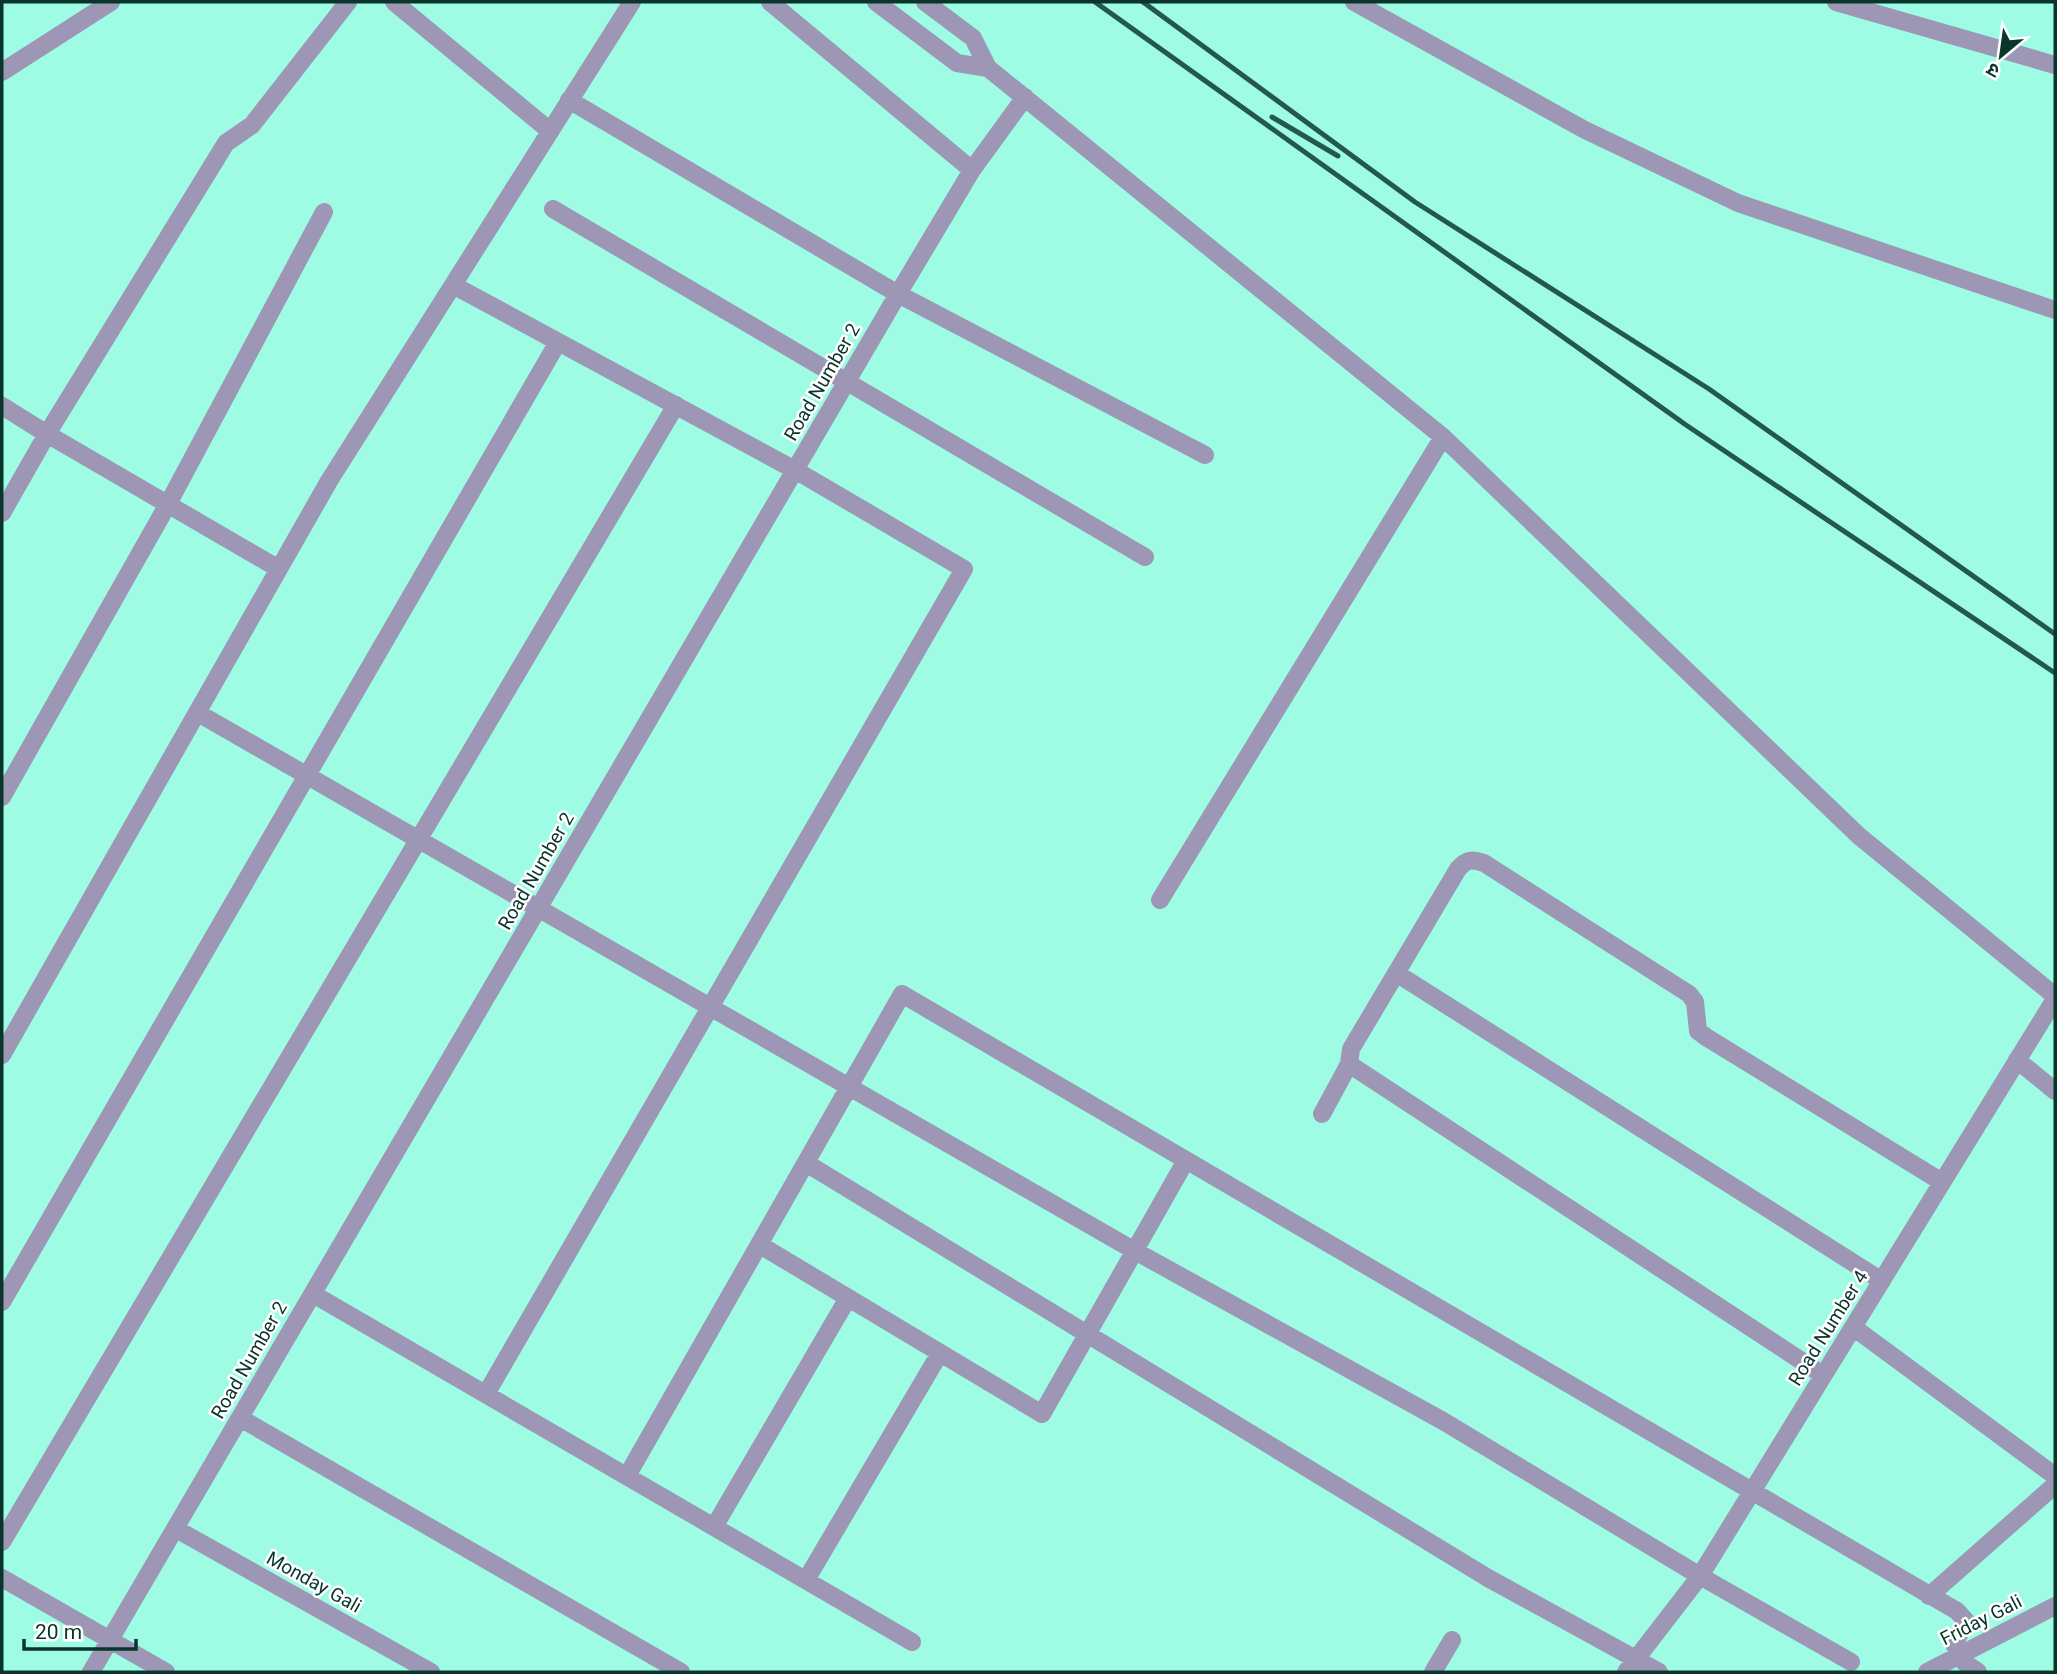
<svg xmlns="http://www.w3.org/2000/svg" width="2057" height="1674" viewBox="0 0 2057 1674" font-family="Roboto,'Noto Sans Devanagari',sans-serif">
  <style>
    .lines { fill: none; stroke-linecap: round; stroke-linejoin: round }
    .minor { stroke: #9d96b4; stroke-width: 18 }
    .rail { stroke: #24584c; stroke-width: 5 }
    .labels { text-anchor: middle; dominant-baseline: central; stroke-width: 5; stroke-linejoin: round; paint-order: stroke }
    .street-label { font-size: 19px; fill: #0a352b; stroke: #fff }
  </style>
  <rect width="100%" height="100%" fill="#9dfce3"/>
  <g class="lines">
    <path class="minor" d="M 394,2 L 550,131
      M 770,2 L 972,170
      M 876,2 L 957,63 L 988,68
      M 925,2 L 973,38 L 988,68 L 1443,437 L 1859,836 L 2055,996
      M 1354,2 L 1585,130 L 1738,203 L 2055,310
      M 1836,2 L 2055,65
      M 2,72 L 111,2
      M 569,100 L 898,294 L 1205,455
      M 553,209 L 1145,557
      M 453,285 L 795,470 L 964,569 L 486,1394
      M 2,406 L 47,434 L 2,513
      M 279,569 L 47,434 L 226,143 L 252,125 L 348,2
      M 198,713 L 1135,1251 L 1443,1421 L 1700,1576 L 1851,1662
      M 2,797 L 168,504 L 324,212
      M 1160,900 L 1443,437
      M 1396,973 L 1882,1281
      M 2,1055 L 329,481 L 632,2
      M 2017,1060 L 2055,1091
      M 1349,1064 L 1823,1375
      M 1322,1114 L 1349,1064 L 1351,1049 L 1458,869 C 1467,859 1472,859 1484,863 L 1689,994 L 1695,1002 L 1698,1031 L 1706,1037 L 1942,1182
      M 806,1163 L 1488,1578 L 1659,1672
      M 760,1245 L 1042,1414 L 1185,1162
      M 313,1294 L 912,1642
      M 2,1302 L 558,342
      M 1853,1327 L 2055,1476
      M 240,1418 L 681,1672
      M 627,1476 L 902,994 L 1957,1611 L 1966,1621 L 1954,1644 L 1965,1663 L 1978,1672
      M 714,1527 L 848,1298
      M 176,1529 L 431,1672
      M 2,1542 L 676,405
      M 2,1578 L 166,1672
      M 806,1580 L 940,1353
      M 1929,1596 L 2055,1485
      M 91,1672 L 898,294 L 972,170 L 1025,97
      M 1433,1672 L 1452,1640
      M 1626,1672 L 1700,1576 L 2055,999
      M 1927,1672 L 2055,1606"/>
    <path class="rail" d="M 1095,2 L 1686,425 L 2055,673
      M 1143,2 L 1415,202 L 1709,389 L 2055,634
      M 1272,117 L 1338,156"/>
  </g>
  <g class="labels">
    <g class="street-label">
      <text transform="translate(822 382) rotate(-60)">Road Number 2</text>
      <text transform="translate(536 871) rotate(-60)">Road Number 2</text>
      <text transform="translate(1828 1328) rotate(-58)">Road Number 4</text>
      <text transform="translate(249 1360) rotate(-60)">Road Number 2</text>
      <text transform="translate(314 1582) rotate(29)">Monday Gali</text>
      <text transform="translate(1981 1620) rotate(-27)">Friday Gali</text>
    </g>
  </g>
  <rect width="2057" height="1674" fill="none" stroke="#0a352b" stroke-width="7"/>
  <g transform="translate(2001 56) rotate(209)" stroke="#ffffff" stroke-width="5" paint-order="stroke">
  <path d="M0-5L12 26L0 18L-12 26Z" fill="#0a352b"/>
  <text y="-10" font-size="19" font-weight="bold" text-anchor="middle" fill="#0a352b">उ</text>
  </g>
  <path d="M24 1639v10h112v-10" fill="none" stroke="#0a352b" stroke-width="3.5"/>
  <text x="35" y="1639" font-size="21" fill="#0a352b" stroke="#ffffff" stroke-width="5" paint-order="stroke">20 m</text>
</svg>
